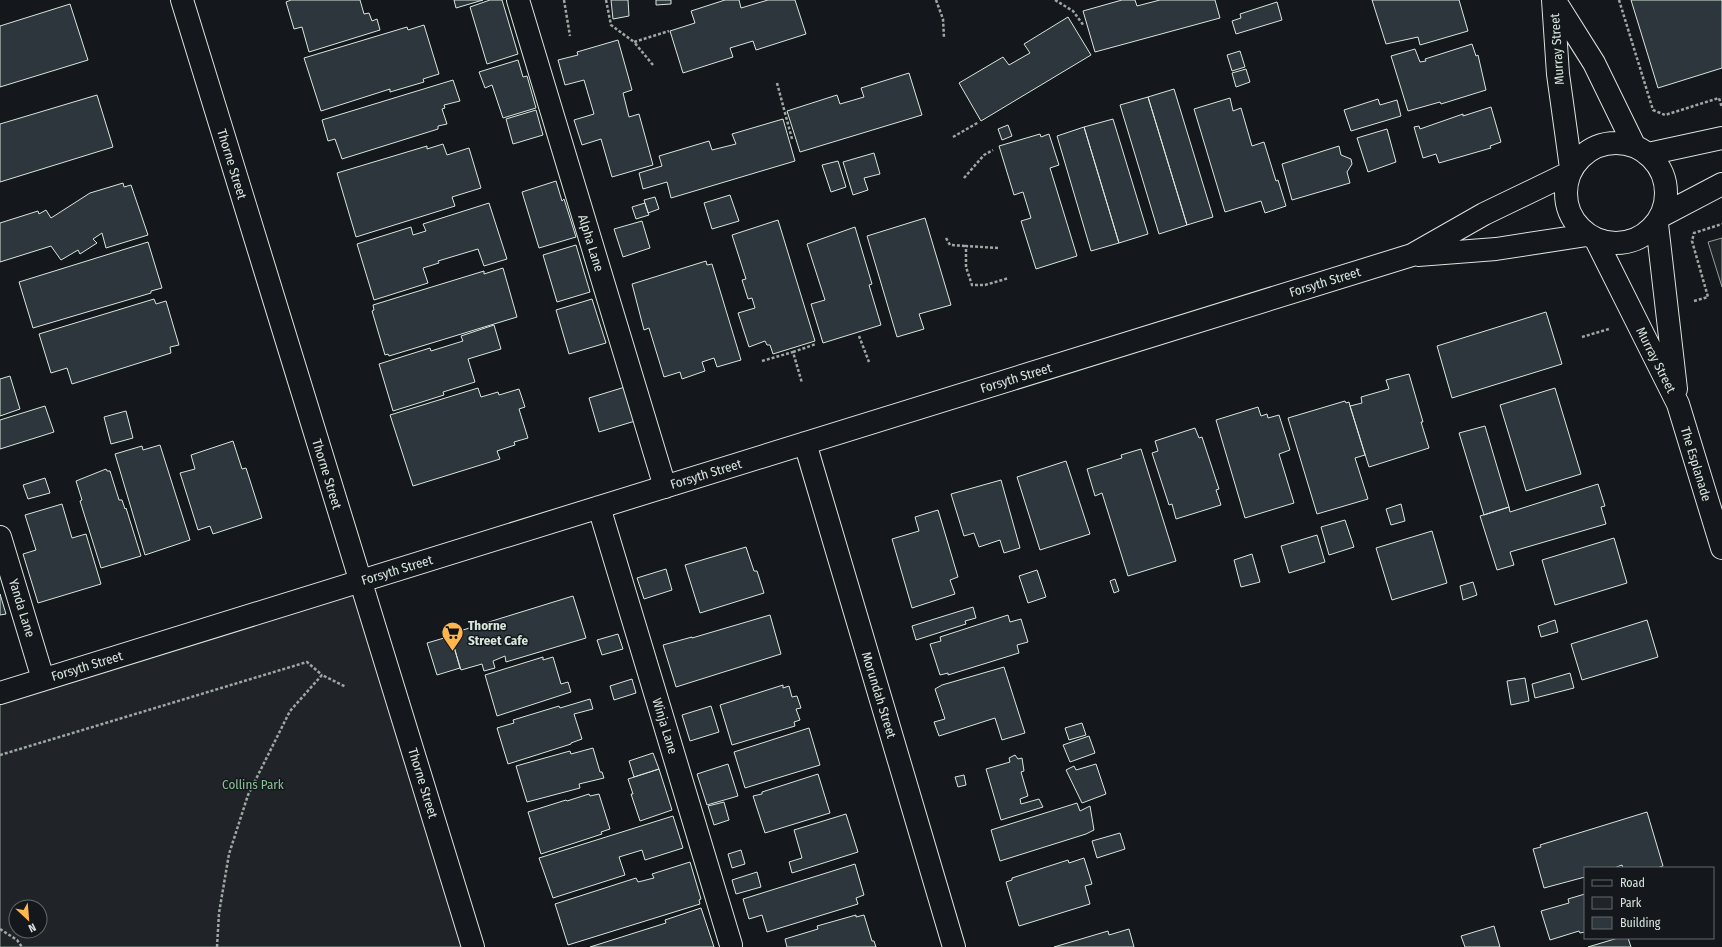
<svg xmlns="http://www.w3.org/2000/svg" width="1722" height="947" viewBox="0 0 1722 947" font-family="'Fira Sans Condensed',sans-serif">
  <style>
    .green { fill: #202428; stroke: #939e99; fill-rule: evenodd }
    .building { fill: #2c363c; stroke: #d8e6dc }
    .lines { fill: none; stroke-linecap: round; stroke-linejoin: round }
    .minor-casing { stroke: #d8e6dc; stroke-width: 24 }
    .path { stroke: #9da8a2; stroke-width: 2.5; stroke-dasharray: 3 2; stroke-linecap: butt }
    .minor { stroke: #14181c; stroke-width: 22 }
    .labels { text-anchor: middle; dominant-baseline: central; stroke-width: 3; stroke-linejoin: round; paint-order: stroke }
    .street-label { font-size: 13px; fill: #d8e6dc; stroke: #14181c }
    .poi-label { font-size: 13px; font-weight: bold; fill: #d8e6dc; stroke: #14181c; text-anchor: start }
    .park-label { font-size: 13px; fill: #8ac095; stroke: #14181c }
  </style>
  <rect width="100%" height="100%" fill="#14181c"/>
  <path class="green" d="M 1722,238 L 1722,287 L 1708,242 Z
    M 360,581 L 473,947 L 0,947 L 0,693 ZM 16,907 L 40,907 L 40,931 L 16,931 Z"/>
  <path class="building" d="M 291,0 L 360,0 L 364,14 L 369,13 L 372,21 L 377,19 L 380,30 L 309,52 L 302,27 L 294,29 L 286,2 Z
    M 454,0 L 483,0 L 456,8 Z
    M 490,0 L 502,0 L 518,54 L 487,64 L 470,7 Z
    M 611,0 L 628,0 L 629,16 L 613,19 Z
    M 656,0 L 671,0 L 671,4 L 656,5 Z
    M 725,0 L 739,0 L 741,8 L 768,0 L 795,0 L 806,34 L 756,50 L 753,41 L 730,48 L 733,57 L 683,73 L 670,31 L 695,23 L 691,11 Z
    M 1122,0 L 1135,0 L 1137,6 L 1160,0 L 1215,0 L 1220,18 L 1095,52 L 1083,11 Z
    M 1372,0 L 1459,0 L 1468,31 L 1420,45 L 1418,37 L 1386,44 Z
    M 1631,0 L 1722,0 L 1722,68 L 1658,88 Z
    M 1277,2 L 1282,20 L 1236,34 L 1232,21 L 1241,18 L 1240,14 Z
    M 70,4 L 88,60 L 0,87 L 0,26 Z
    M 1068,17 L 1091,55 L 981,121 L 959,83 L 1003,57 L 1009,65 L 1030,53 L 1024,44 Z
    M 424,25 L 439,74 L 423,79 L 424,82 L 390,92 L 390,89 L 321,111 L 304,58 L 407,27 L 408,30 Z
    M 618,40 L 632,90 L 623,93 L 629,117 L 639,114 L 653,165 L 612,177 L 601,139 L 582,145 L 574,120 L 594,114 L 584,80 L 565,85 L 558,60 L 578,55 L 577,52 Z
    M 1472,44 L 1476,56 L 1478,55 L 1486,90 L 1441,104 L 1440,102 L 1408,111 L 1391,56 L 1415,49 L 1420,62 L 1426,61 L 1425,59 Z
    M 1240,51 L 1245,67 L 1232,71 L 1227,55 Z
    M 518,60 L 523,77 L 527,76 L 536,108 L 503,118 L 492,85 L 485,88 L 479,72 Z
    M 1246,69 L 1250,82 L 1236,87 L 1232,73 Z
    M 909,73 L 922,115 L 800,152 L 787,111 L 837,95 L 840,104 L 864,97 L 861,88 Z
    M 453,80 L 460,101 L 444,105 L 445,108 L 442,109 L 447,124 L 438,126 L 438,129 L 342,159 L 335,139 L 328,141 L 322,120 Z
    M 1174,89 L 1213,217 L 1187,225 L 1148,97 Z
    M 97,95 L 113,147 L 0,182 L 0,124 Z
    M 1148,97 L 1187,225 L 1159,234 L 1120,105 Z
    M 1230,98 L 1233,111 L 1241,108 L 1252,146 L 1264,142 L 1276,181 L 1278,180 L 1286,206 L 1265,213 L 1261,201 L 1225,212 L 1194,109 Z
    M 1378,99 L 1380,105 L 1397,100 L 1401,116 L 1351,131 L 1344,110 Z
    M 1491,107 L 1501,142 L 1490,146 L 1491,148 L 1439,163 L 1436,154 L 1423,158 L 1414,127 L 1419,126 L 1420,129 L 1463,114 L 1463,116 Z
    M 536,110 L 543,135 L 513,144 L 506,119 Z
    M 783,119 L 795,161 L 671,198 L 667,182 L 643,189 L 639,173 L 662,166 L 659,156 L 709,141 L 712,150 L 736,144 L 732,134 Z
    M 1113,119 L 1148,234 L 1119,243 L 1084,127 Z
    M 1008,125 L 1012,136 L 1002,140 L 998,129 Z
    M 1084,127 L 1119,243 L 1091,251 L 1057,136 Z
    M 1387,129 L 1396,162 L 1368,172 L 1357,138 Z
    M 1040,134 L 1041,137 L 1049,134 L 1059,165 L 1050,168 L 1077,256 L 1036,269 L 1021,221 L 1031,218 L 1023,192 L 1014,195 L 999,146 Z
    M 443,144 L 447,155 L 469,148 L 481,188 L 452,197 L 455,206 L 356,237 L 337,173 L 427,146 L 427,149 Z
    M 1339,146 L 1341,155 L 1351,159 L 1352,164 L 1347,172 L 1350,183 L 1292,200 L 1282,164 Z
    M 874,153 L 880,174 L 864,178 L 868,190 L 853,195 L 843,162 Z
    M 838,161 L 846,187 L 831,192 L 822,165 Z
    M 556,181 L 562,201 L 564,199 L 576,237 L 539,248 L 522,192 Z
    M 123,183 L 124,187 L 131,185 L 148,235 L 106,248 L 102,233 L 93,239 L 97,243 L 80,254 L 78,250 L 61,260 L 51,246 L 0,262 L 0,223 L 38,211 L 39,214 L 46,210 L 51,218 L 90,193 Z
    M 730,195 L 739,221 L 712,229 L 704,203 Z
    M 655,197 L 659,209 L 648,213 L 644,200 Z
    M 489,203 L 507,259 L 484,266 L 478,249 L 438,261 L 439,263 L 423,268 L 428,283 L 374,300 L 357,244 L 411,227 L 413,235 L 426,231 L 423,224 Z
    M 645,203 L 649,215 L 636,219 L 632,207 Z
    M 925,218 L 951,305 L 919,314 L 924,329 L 897,337 L 867,236 Z
    M 778,220 L 815,341 L 773,354 L 770,345 L 767,345 L 765,341 L 749,347 L 738,313 L 755,308 L 752,298 L 748,299 L 742,280 L 746,279 L 732,235 Z
    M 642,221 L 650,248 L 623,257 L 614,229 Z
    M 855,227 L 872,284 L 869,285 L 881,325 L 823,343 L 811,304 L 825,300 L 807,244 Z
    M 148,242 L 162,288 L 151,291 L 151,293 L 33,328 L 19,282 Z
    M 576,245 L 590,292 L 557,302 L 543,255 Z
    M 706,261 L 707,265 L 712,264 L 741,360 L 717,367 L 714,358 L 702,362 L 705,371 L 682,379 L 680,372 L 664,377 L 649,328 L 644,330 L 632,284 Z
    M 503,268 L 517,317 L 389,356 L 388,354 L 385,355 L 372,311 L 374,310 L 373,305 L 484,271 L 484,274 Z
    M 154,299 L 156,304 L 166,301 L 179,345 L 170,347 L 171,353 L 72,384 L 67,368 L 51,373 L 39,334 Z
    M 592,299 L 606,343 L 569,354 L 556,310 Z
    M 1546,312 L 1562,364 L 1452,398 L 1437,346 Z
    M 494,325 L 501,349 L 468,359 L 475,382 L 443,392 L 444,395 L 393,411 L 379,364 L 430,348 L 431,351 L 463,341 L 461,336 Z
    M 1409,374 L 1423,422 L 1421,422 L 1429,448 L 1369,467 L 1350,406 L 1362,403 L 1361,397 L 1389,389 L 1386,380 Z
    M 10,376 L 20,409 L 0,416 L 0,379 Z
    M 625,387 L 635,421 L 599,432 L 589,398 Z
    M 478,388 L 481,397 L 498,392 L 499,395 L 519,389 L 525,407 L 519,409 L 528,438 L 514,442 L 515,445 L 497,451 L 500,459 L 413,486 L 390,415 Z
    M 1555,388 L 1581,474 L 1526,491 L 1500,405 Z
    M 1345,401 L 1346,403 L 1349,402 L 1350,406 L 1365,455 L 1355,458 L 1368,499 L 1317,514 L 1288,418 Z
    M 45,406 L 54,432 L 0,449 L 0,420 Z
    M 1258,407 L 1261,416 L 1267,414 L 1268,418 L 1279,415 L 1290,450 L 1279,454 L 1294,503 L 1245,518 L 1216,420 Z
    M 126,411 L 133,438 L 111,444 L 104,417 Z
    M 1485,426 L 1509,507 L 1484,515 L 1459,433 Z
    M 1195,428 L 1199,438 L 1202,437 L 1219,489 L 1216,490 L 1221,505 L 1176,519 L 1172,504 L 1169,505 L 1152,453 L 1158,451 L 1155,441 Z
    M 233,441 L 242,469 L 246,468 L 262,518 L 213,534 L 210,526 L 198,530 L 180,473 L 195,469 L 191,455 Z
    M 160,445 L 190,540 L 145,555 L 115,454 L 142,446 L 143,450 Z
    M 1141,449 L 1176,561 L 1128,576 L 1102,493 L 1095,496 L 1087,469 L 1122,458 L 1121,455 Z
    M 1066,461 L 1090,534 L 1040,550 L 1017,477 Z
    M 106,469 L 107,471 L 110,471 L 119,500 L 122,500 L 125,509 L 126,508 L 141,556 L 101,568 L 80,501 L 82,500 L 76,481 Z
    M 45,478 L 50,493 L 28,499 L 23,485 Z
    M 1001,480 L 1020,548 L 1004,553 L 1000,540 L 979,547 L 974,533 L 964,536 L 951,494 Z
    M 1598,484 L 1605,506 L 1601,507 L 1606,524 L 1510,552 L 1514,565 L 1497,570 L 1480,516 L 1509,507 L 1510,512 Z
    M 62,504 L 72,538 L 86,534 L 101,584 L 38,603 L 23,554 L 36,550 L 25,515 Z
    M 1401,504 L 1405,521 L 1391,525 L 1386,509 Z
    M 938,510 L 958,577 L 950,580 L 955,594 L 912,608 L 892,539 L 919,531 L 915,517 Z
    M 1345,520 L 1354,547 L 1329,555 L 1321,527 Z
    M 1432,531 L 1447,583 L 1392,600 L 1376,548 Z
    M 1317,535 L 1325,562 L 1289,573 L 1281,546 Z
    M 1614,538 L 1627,583 L 1555,605 L 1542,560 Z
    M 746,547 L 754,571 L 757,571 L 764,593 L 700,613 L 685,565 Z
    M 1252,554 L 1260,582 L 1241,587 L 1234,560 Z
    M 666,569 L 672,590 L 644,599 L 637,578 Z
    M 1037,570 L 1046,597 L 1028,603 L 1019,576 Z
    M 1115,579 L 1119,591 L 1114,593 L 1110,581 Z
    M 1473,582 L 1477,595 L 1463,600 L 1460,586 Z
    M 0,594 L 6,614 L 0,615 Z
    M 573,596 L 586,638 L 506,662 L 505,656 L 493,661 L 495,668 L 484,671 L 482,664 L 461,670 L 450,634 Z
    M 973,607 L 976,618 L 965,621 L 966,624 L 916,640 L 912,626 Z
    M 770,615 L 781,654 L 676,687 L 663,645 L 692,637 L 692,638 Z
    M 1008,615 L 1010,622 L 1021,619 L 1028,642 L 1017,645 L 1019,653 L 948,675 L 948,673 L 940,675 L 930,644 L 941,641 L 940,637 Z
    M 1555,620 L 1558,632 L 1541,637 L 1538,626 Z
    M 1647,620 L 1658,657 L 1582,680 L 1571,644 Z
    M 618,634 L 623,649 L 602,655 L 597,640 Z
    M 451,636 L 460,668 L 437,675 L 427,643 Z
    M 543,657 L 543,660 L 553,657 L 561,684 L 568,682 L 571,692 L 497,716 L 485,675 Z
    M 1004,667 L 1025,733 L 1002,740 L 995,718 L 939,736 L 934,722 L 945,719 L 935,689 L 942,685 Z
    M 1570,673 L 1574,688 L 1535,698 L 1532,684 Z
    M 1525,678 L 1529,701 L 1511,705 L 1507,681 Z
    M 632,679 L 636,693 L 614,700 L 610,686 Z
    M 783,685 L 783,688 L 789,686 L 792,697 L 797,696 L 801,708 L 796,709 L 800,720 L 794,722 L 795,726 L 732,745 L 720,705 Z
    M 590,699 L 593,709 L 574,714 L 582,739 L 571,743 L 571,744 L 508,764 L 497,728 L 514,723 L 513,720 L 559,706 L 560,708 Z
    M 711,706 L 719,732 L 690,741 L 682,715 Z
    M 1082,723 L 1086,735 L 1069,740 L 1065,728 Z
    M 809,728 L 820,765 L 745,788 L 734,752 Z
    M 1089,736 L 1095,753 L 1070,762 L 1063,745 Z
    M 593,748 L 600,772 L 602,772 L 604,778 L 579,784 L 580,788 L 527,802 L 516,766 L 570,751 L 571,754 Z
    M 653,753 L 659,769 L 634,777 L 629,761 Z
    M 1015,755 L 1018,759 L 1022,758 L 1024,771 L 1021,772 L 1028,796 L 1020,799 L 1021,804 L 1039,799 L 1043,807 L 1001,820 L 986,769 L 1010,762 L 1009,758 Z
    M 728,764 L 738,796 L 707,805 L 697,774 Z
    M 1096,764 L 1106,794 L 1082,803 L 1066,770 L 1074,766 L 1076,770 Z
    M 659,769 L 672,810 L 640,821 L 631,794 L 633,794 L 628,779 Z
    M 818,774 L 830,813 L 765,833 L 753,796 L 762,794 L 762,792 Z
    M 964,775 L 966,785 L 958,787 L 955,777 Z
    M 589,794 L 590,796 L 599,794 L 610,829 L 601,832 L 602,834 L 541,854 L 528,812 L 566,800 L 567,801 Z
    M 724,802 L 729,820 L 714,825 L 708,806 Z
    M 1077,803 L 1080,811 L 1090,806 L 1094,830 L 1086,834 L 1000,861 L 991,830 Z
    M 1647,812 L 1663,866 L 1657,868 L 1623,868 L 1622,865 L 1614,868 L 1585,868 L 1585,877 L 1544,888 L 1533,849 L 1541,847 L 1540,845 Z
    M 846,814 L 858,852 L 792,873 L 789,862 L 802,858 L 794,830 Z
    M 673,816 L 683,848 L 645,860 L 642,850 L 619,857 L 625,875 L 553,898 L 539,858 Z
    M 1120,833 L 1125,849 L 1097,858 L 1092,841 Z
    M 741,850 L 745,864 L 732,868 L 728,854 Z
    M 1084,858 L 1092,884 L 1085,886 L 1090,904 L 1019,926 L 1006,882 L 1012,880 L 1012,878 L 1068,860 L 1069,863 Z
    M 690,862 L 701,899 L 699,900 L 700,904 L 568,945 L 555,904 L 636,878 L 638,882 L 654,878 L 652,874 Z
    M 855,864 L 864,895 L 856,898 L 858,904 L 767,932 L 762,915 L 749,919 L 743,899 Z
    M 757,872 L 761,887 L 736,894 L 732,880 Z
    M 1585,894 L 1585,932 L 1580,933 L 1579,931 L 1550,940 L 1541,911 L 1569,903 L 1568,899 Z
    M 701,908 L 714,947 L 590,947 L 666,923 L 665,920 Z
    M 856,915 L 856,917 L 864,915 L 872,941 L 874,941 L 876,947 L 787,947 L 785,939 L 818,929 L 817,926 Z
    M 1494,926 L 1500,947 L 1465,947 L 1461,936 Z
    M 1129,929 L 1134,947 L 1054,947 L 1108,931 L 1109,935 Z
    M 1618,938 L 1628,938 L 1631,947 L 1588,947 Z"/>
  <g class="lines">
    <defs>
      <path id="minor" d="M 182,0 L 473,947
        M 518,0 L 665,487
        M 1553,0 L 1558,74 L 1571,168
        M 1555,1 L 1594,63 L 1634,145
        M1566 193a50 50 0 1 1 100 0a50 50 0 1 1-100 0Z
        M 1648,154 L 1722,138
        M 1661,216 L 1722,184
        M 1657,224 L 1676,389
        M 1596,240 L 1678,404 L 1722,548
        M 1418,255 L 1496,249 L 1587,235
        M 805,443 L 954,947
        M 599,507 L 731,945
        M 0,537 L 43,679
        M 0,693 L 1412,255 L 1484,214 L 1569,173"/>
    </defs>
    <use href="#minor" class="minor-casing"/>
    <path class="path" d="M 564,0 L 570,36
      M 606,0 L 611,25 L 634,42
      M 936,0 L 943,19 L 944,38
      M 1055,0 L 1073,11 L 1084,26
      M 1619,0 L 1653,110 L 1665,115 L 1719,98 L 1722,108
      M 653,65 L 634,42 L 669,31
      M 777,83 L 792,139
      M 953,137 L 979,122
      M 964,178 L 984,155 L 993,150
      M 946,238 L 950,245 L 966,246
      M 998,248 L 966,246 L 966,267 L 972,285 L 985,285 L 1009,278
      M 1694,301 L 1708,297 L 1692,241 L 1694,233 L 1722,224
      M 859,336 L 869,362
      M 1582,337 L 1609,329
      M 793,352 L 816,344
      M 762,361 L 793,352 L 802,383
      M 0,755 L 307,662 L 322,675
      M 0,929 L 17,940 L 22,947
      M 217,947 L 219,913 L 229,854 L 248,795 L 290,711 L 322,675 L 346,687"/>
    <use href="#minor" class="minor"/>
  </g>
  <defs>
    <symbol id="supermarket-pin" viewBox="-11 -11 22 30"><path d="M0 17L-7.5 6A9.5 9.5 0 1 1 7.5 6Z" fill="#ffb74d" stroke="#14181c"/><path d="M-6-5.5h2.5l.6 2H6L4.5 2H-2.5L-4.4-4H-6ZM-1.5 3.2a1.3 1.3 0 1 0 .1 0ZM3 3.2a1.3 1.3 0 1 0 .1 0Z" fill="#111"/></symbol>
  </defs>
  <g fill-rule="evenodd">
    <use href="#supermarket-pin" x="440" y="620" width="25" height="34"/>
  </g>
  <g class="labels">
    <g class="street-label">
      <text transform="translate(1557 49) rotate(-94)">Murray Street</text>
      <text transform="translate(232 164) rotate(73)">Thorne Street</text>
      <text transform="translate(591 243) rotate(73)">Alpha Lane</text>
      <text transform="translate(1325 282) rotate(-17)">Forsyth Street</text>
      <text transform="translate(1656 360) rotate(63)">Murray Street</text>
      <text transform="translate(1016 378) rotate(-17)">Forsyth Street</text>
      <text transform="translate(1696 464) rotate(73)">The Esplanade</text>
      <text transform="translate(327 474) rotate(73)">Thorne Street</text>
      <text transform="translate(706 474) rotate(-17)">Forsyth Street</text>
      <text transform="translate(397 570) rotate(-17)">Forsyth Street</text>
      <text transform="translate(22 608) rotate(73)">Yanda Lane</text>
      <text transform="translate(87 666) rotate(-17)">Forsyth Street</text>
      <text transform="translate(879 695) rotate(73)">Morundah Street</text>
      <text transform="translate(665 726) rotate(73)">Winja Lane</text>
      <text transform="translate(423 783) rotate(73)">Thorne Street</text>
    </g>
    <g class="poi-label">
      <text x="468" y="625">Thorne<tspan x="468" dy="15">Street Cafe</tspan></text>
    </g>
    <g class="park-label">
      <text x="253" y="784">Collins Park</text>
    </g>
  </g>
  <rect x="1584" y="867" width="130" height="72" fill="#14181c" stroke="#626a69"/>
  <rect x="1592" y="880" width="20" height="6" fill="#14181c" stroke="#626a69"/>
  <text x="1620" y="887" font-size="12" fill="#d8e6dc">Road</text>
  <rect x="1592" y="897" width="20" height="12" fill="#202428" stroke="#626a69"/>
  <text x="1620" y="907" font-size="12" fill="#d8e6dc">Park</text>
  <rect x="1592" y="917" width="20" height="12" fill="#2c363c" stroke="#626a69"/>
  <text x="1620" y="927" font-size="12" fill="#d8e6dc">Building</text>
  <g transform="translate(28 919) rotate(154)"><circle r="19" fill="#14181c" stroke="#626a69"/>
  <path d="M0-3L7 15L0 10L-7 15Z" fill="#ffb74d"/>
  <text y="-6" font-size="11" font-weight="bold" text-anchor="middle" fill="#d8e6dc">N</text>
  </g>
</svg>
